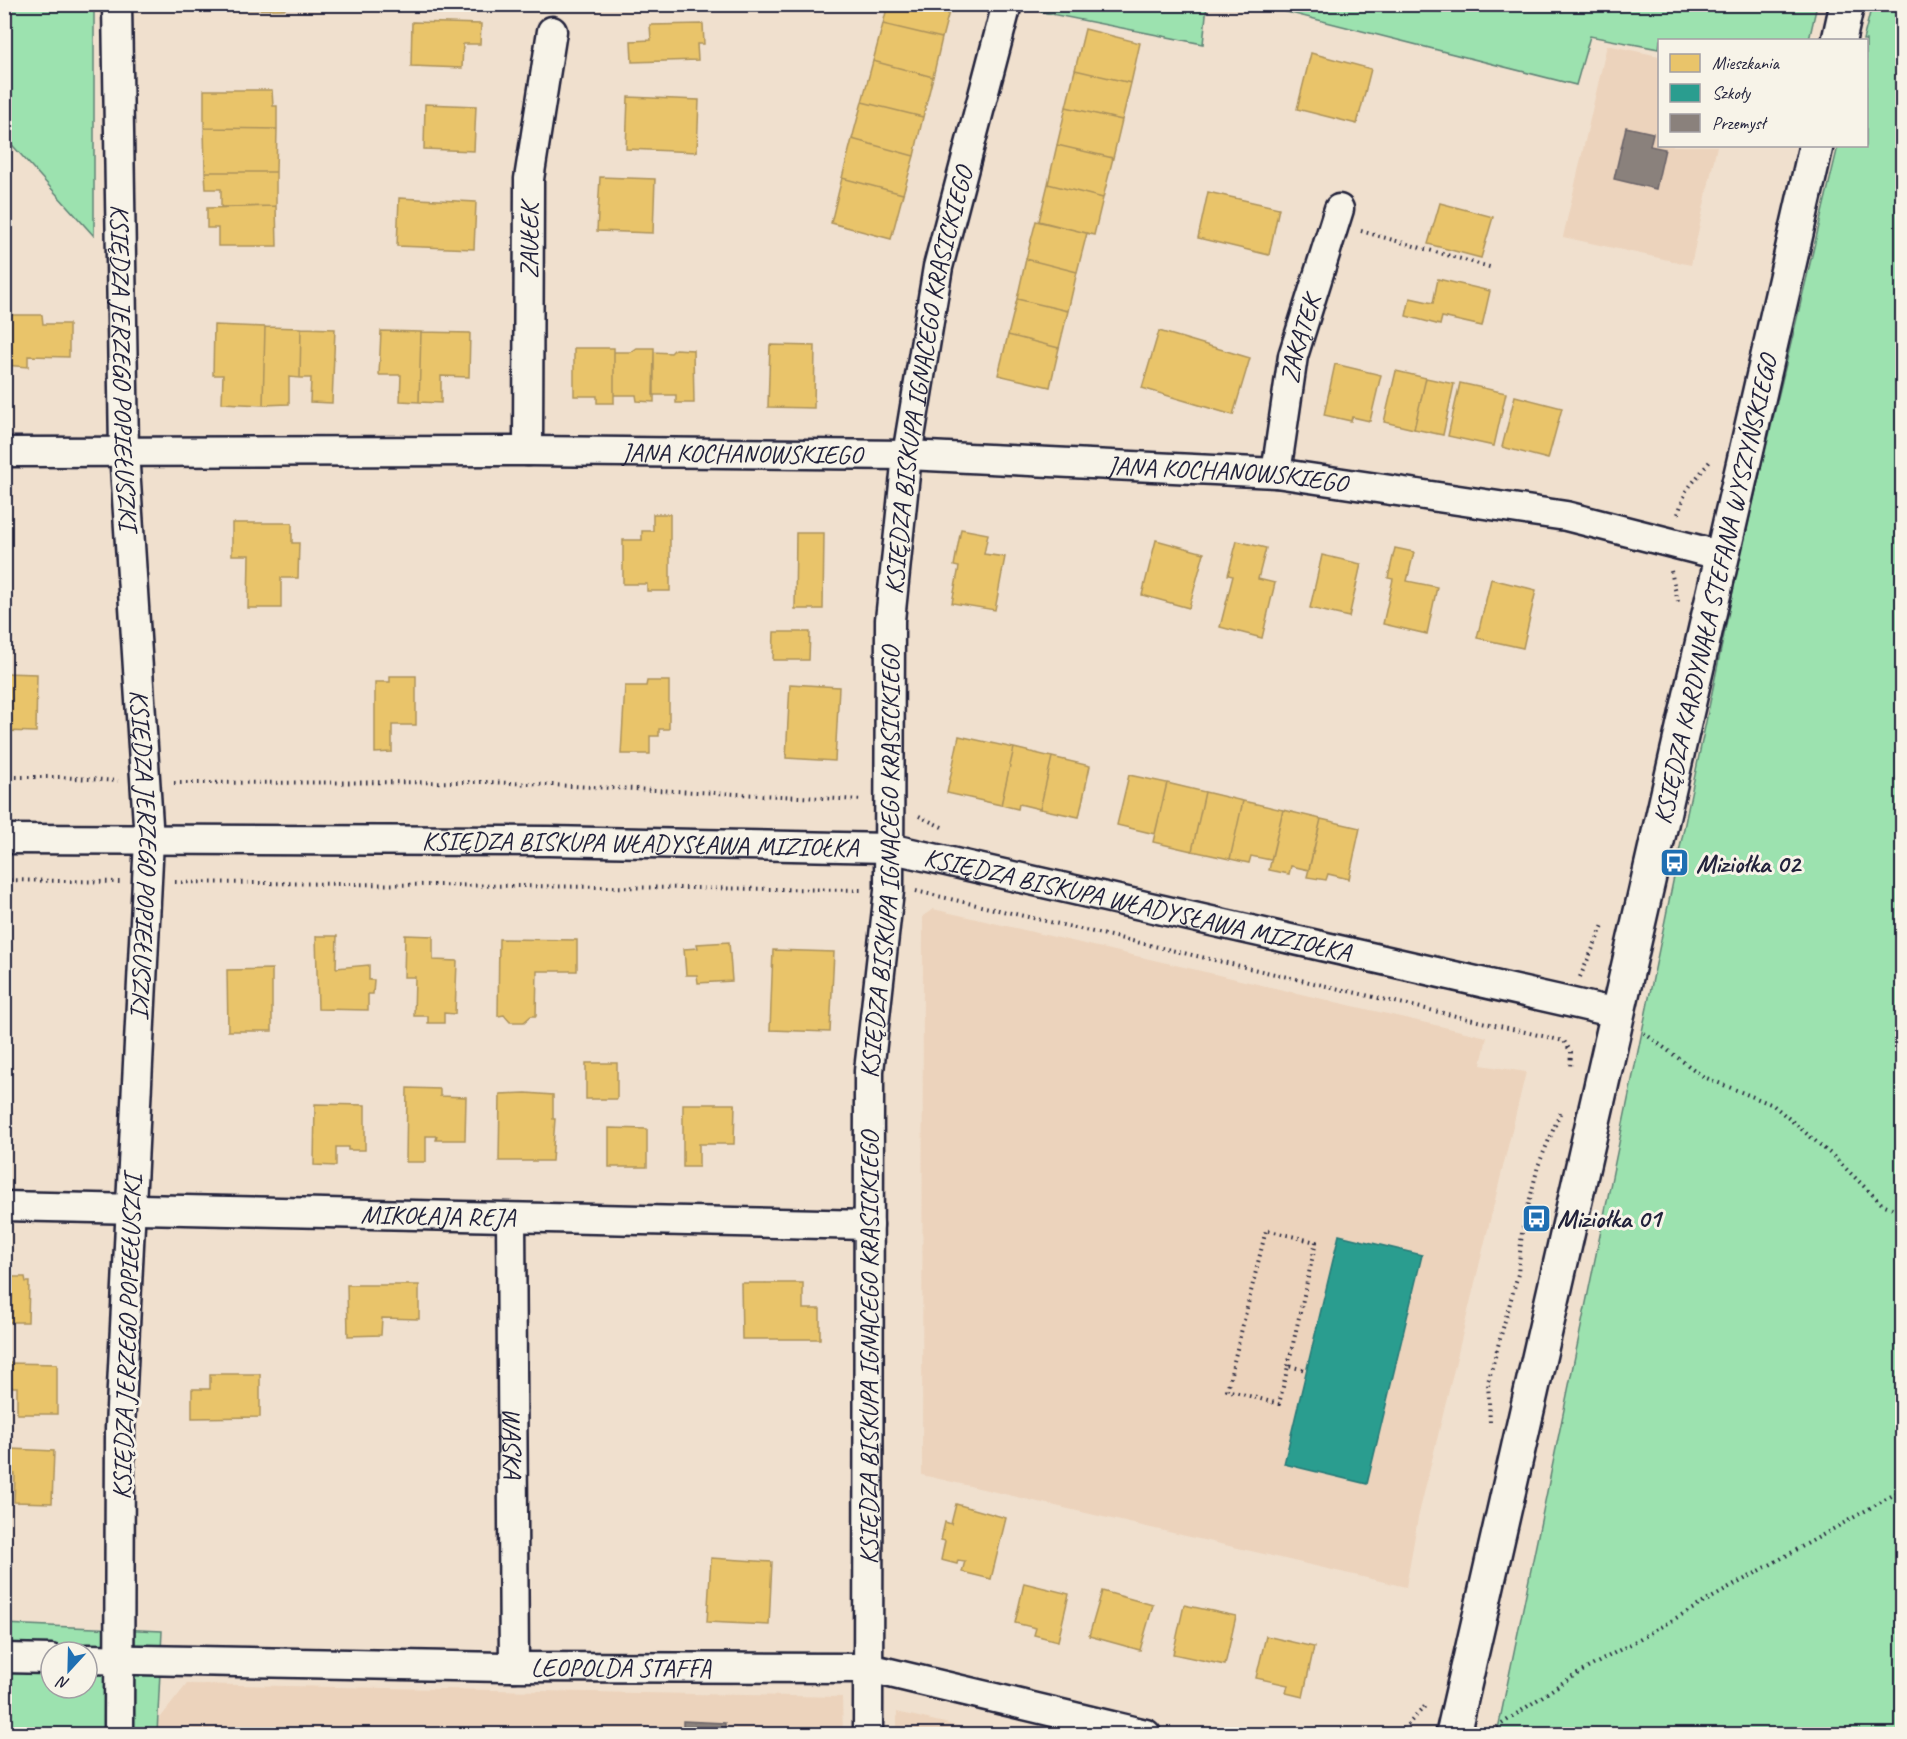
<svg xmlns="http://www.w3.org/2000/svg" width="1907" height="1739" viewBox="0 0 1907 1739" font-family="Caveat,sans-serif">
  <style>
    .built { fill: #ecd3bc }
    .green { fill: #9ce2af; stroke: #5f8275; stroke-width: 1.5; fill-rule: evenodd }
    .homes { fill: #e9c46a; stroke: #ad935c; stroke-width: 1.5 }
    .schools { fill: #2a9d8f; stroke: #287876; stroke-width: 1.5 }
    .industry { fill: #8a817c; stroke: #6b6468; stroke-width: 1.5 }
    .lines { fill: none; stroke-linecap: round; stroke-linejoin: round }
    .street-casing { stroke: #22223b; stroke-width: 33 }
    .secondary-casing { stroke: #22223b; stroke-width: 38 }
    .path { stroke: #22223b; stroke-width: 4; stroke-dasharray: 1.5 4.5; stroke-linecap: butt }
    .street { stroke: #f7f3e8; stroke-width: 28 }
    .secondary { stroke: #f7f3e8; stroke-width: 33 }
    .labels { text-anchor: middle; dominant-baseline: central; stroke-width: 6; stroke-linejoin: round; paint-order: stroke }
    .street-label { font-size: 26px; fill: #22223b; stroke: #f7f3e8 }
    .poi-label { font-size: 26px; font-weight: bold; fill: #22223b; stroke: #f7f3e8; text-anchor: start }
  </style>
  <rect width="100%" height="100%" fill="#f0e0ce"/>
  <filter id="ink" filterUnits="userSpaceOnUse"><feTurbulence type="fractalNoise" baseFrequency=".0167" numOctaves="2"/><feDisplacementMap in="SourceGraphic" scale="12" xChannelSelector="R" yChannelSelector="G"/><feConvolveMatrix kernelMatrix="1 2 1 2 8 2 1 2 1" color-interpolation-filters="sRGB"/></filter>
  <g filter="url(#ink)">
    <path class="built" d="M 1607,45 L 1659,56 L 1660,146 L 1717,146 L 1691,265 L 1563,237 Z
      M 933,909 L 1487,1037 L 1481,1065 L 1526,1072 L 1418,1518 L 1406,1587 L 922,1475 L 923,916 Z
      M 187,1684 L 842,1697 L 843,1734 L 157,1734 L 157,1722 Z
      M 897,1712 L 992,1734 L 897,1734 Z"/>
    <path class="green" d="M 5,4 L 94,5 L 94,236 L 5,137 Z
      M 359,4 L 735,4 L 735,5 L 359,9 Z
      M 1043,4 L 1207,5 L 1203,44 L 1041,12 Z
      M 1259,5 L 1817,4 L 1817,5 L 1809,40 L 1660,40 L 1659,49 L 1590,36 L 1576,85 Z
      M 1872,5 L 1902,5 L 1902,1734 L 1497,1734 L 1740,557 L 1838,146 L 1866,146 L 1866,40 L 1863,40 Z
      M 4,1624 L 162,1631 L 157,1734 L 5,1734 ZM 51,1652 L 87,1652 L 87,1688 L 51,1688 Z"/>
    <path class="homes" d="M 213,4 L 285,4 L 285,9 L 213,10 Z
      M 888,4 L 951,4 L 942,38 L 883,24 Z
      M 412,22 L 481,24 L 480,44 L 463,44 L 462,68 L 411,66 Z
      M 703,24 L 704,44 L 697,44 L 698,60 L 632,62 L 631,41 L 651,40 L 650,25 Z
      M 883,24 L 942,38 L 933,77 L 873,61 Z
      M 1085,29 L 1140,43 L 1131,83 L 1075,70 Z
      M 1311,53 L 1371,69 L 1357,124 L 1297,109 Z
      M 873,61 L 933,77 L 923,117 L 862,102 Z
      M 1075,70 L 1131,83 L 1122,120 L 1066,107 Z
      M 204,90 L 272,90 L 273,106 L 277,106 L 277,129 L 204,128 Z
      M 628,97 L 699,100 L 697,152 L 626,149 Z
      M 862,102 L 923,117 L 914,156 L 852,139 Z
      M 425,104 L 476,106 L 474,151 L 424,149 Z
      M 1066,107 L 1122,120 L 1113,158 L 1057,145 Z
      M 204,128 L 277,129 L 276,172 L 205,172 Z
      M 852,139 L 914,156 L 903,194 L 842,178 Z
      M 1057,145 L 1113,158 L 1103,198 L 1048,184 Z
      M 205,172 L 276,172 L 276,206 L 221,207 L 221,189 L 206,189 Z
      M 600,177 L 655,179 L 653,233 L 597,231 Z
      M 842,178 L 903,194 L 891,239 L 831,223 Z
      M 1048,184 L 1103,198 L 1094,235 L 1039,221 Z
      M 1208,192 L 1279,208 L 1269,255 L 1198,238 Z
      M 399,198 L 476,202 L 474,249 L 397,246 Z
      M 1440,203 L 1493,217 L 1481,258 L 1428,244 Z
      M 276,206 L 277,246 L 218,246 L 218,228 L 207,228 L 207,208 Z
      M 1036,221 L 1087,233 L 1077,272 L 1026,259 Z
      M 1026,259 L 1077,272 L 1068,311 L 1017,299 Z
      M 1438,279 L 1490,291 L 1482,326 L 1442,317 L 1440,325 L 1406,316 L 1410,298 L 1433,303 Z
      M 1017,299 L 1068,311 L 1059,348 L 1008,335 Z
      M 7,315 L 42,315 L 43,324 L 69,324 L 69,357 L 28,356 L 28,367 L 4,365 Z
      M 214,325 L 265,327 L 263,405 L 222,403 L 223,375 L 213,375 Z
      M 265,327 L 301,328 L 300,378 L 289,377 L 289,404 L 263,405 Z
      M 301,328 L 335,329 L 332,403 L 310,402 L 311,378 L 300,378 Z
      M 381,331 L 421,332 L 419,402 L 400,401 L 401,375 L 379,375 Z
      M 1159,331 L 1250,358 L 1233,415 L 1142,388 Z
      M 421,332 L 470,333 L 469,377 L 441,376 L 441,403 L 419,402 Z
      M 1008,335 L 1059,348 L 1050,387 L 998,375 Z
      M 770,345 L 815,346 L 814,408 L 768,407 Z
      M 574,348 L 614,348 L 614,403 L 597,403 L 597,396 L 574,396 Z
      M 637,348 L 654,348 L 654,402 L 637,401 L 636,395 L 614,395 L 614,352 L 631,352 Z
      M 675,349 L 693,350 L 694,403 L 676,403 L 676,395 L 653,395 L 654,352 L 671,353 Z
      M 1335,364 L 1381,375 L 1370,421 L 1352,417 L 1351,421 L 1324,415 Z
      M 1396,371 L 1426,378 L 1414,429 L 1384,422 Z
      M 1426,378 L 1454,384 L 1443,435 L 1414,429 Z
      M 1460,383 L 1506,393 L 1494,446 L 1448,436 Z
      M 1515,396 L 1562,408 L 1548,459 L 1502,447 Z
      M 653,514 L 670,514 L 670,591 L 647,591 L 647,584 L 623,584 L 623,540 L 642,540 L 642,531 L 653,531 Z
      M 232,523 L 292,523 L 292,543 L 299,543 L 298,578 L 281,578 L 281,608 L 248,608 L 249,555 L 232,555 Z
      M 961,529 L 988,534 L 984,554 L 1005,557 L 995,610 L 952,603 L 959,567 L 954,566 Z
      M 796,533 L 824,533 L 823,609 L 795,609 Z
      M 1156,540 L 1204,553 L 1189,608 L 1142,595 Z
      M 1237,541 L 1266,548 L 1258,579 L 1275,583 L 1262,638 L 1220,627 L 1233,576 L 1228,575 Z
      M 1395,548 L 1414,552 L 1407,581 L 1437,587 L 1427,634 L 1383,624 L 1393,579 L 1388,578 Z
      M 1322,555 L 1361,564 L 1349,617 L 1310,608 Z
      M 1491,579 L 1536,590 L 1523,648 L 1477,638 Z
      M 774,632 L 810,632 L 809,660 L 773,660 Z
      M 4,673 L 37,674 L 36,732 L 4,731 Z
      M 390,676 L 416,676 L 416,725 L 392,725 L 392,752 L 375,753 L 375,682 L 390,682 Z
      M 647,681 L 669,681 L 669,729 L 659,729 L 659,736 L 650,736 L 650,754 L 621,754 L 625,686 L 646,686 Z
      M 790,684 L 839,687 L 835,761 L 786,758 Z
      M 959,736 L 1014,748 L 1001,805 L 947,793 Z
      M 1014,748 L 1052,757 L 1040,809 L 1019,804 L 1018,809 L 1001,805 Z
      M 1052,757 L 1090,766 L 1079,817 L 1040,809 Z
      M 1129,775 L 1167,783 L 1155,834 L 1117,825 Z
      M 1167,783 L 1205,792 L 1192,851 L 1153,842 Z
      M 1205,792 L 1243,801 L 1230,859 L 1192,851 Z
      M 1243,801 L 1283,810 L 1271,860 L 1251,856 L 1249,863 L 1230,859 Z
      M 1283,810 L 1321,819 L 1309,870 L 1291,866 L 1289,874 L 1269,870 Z
      M 1321,819 L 1360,828 L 1349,879 L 1328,874 L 1326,880 L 1307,877 Z
      M 405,935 L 433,936 L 433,960 L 457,961 L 455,1014 L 444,1013 L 444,1023 L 428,1023 L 428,1016 L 414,1016 L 415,977 L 404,977 Z
      M 316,936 L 337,936 L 336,968 L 369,965 L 369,980 L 374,980 L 373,994 L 368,994 L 368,1010 L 318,1009 Z
      M 499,939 L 577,940 L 577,971 L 537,971 L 536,1016 L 531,1016 L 524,1022 L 510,1022 L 504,1015 L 498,1016 Z
      M 729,942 L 732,981 L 698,983 L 697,975 L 686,975 L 684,949 L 698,948 L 697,944 Z
      M 773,950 L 834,952 L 830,1032 L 770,1030 Z
      M 272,969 L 272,1031 L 228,1031 L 227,970 Z
      M 586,1063 L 617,1063 L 617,1099 L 586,1099 Z
      M 407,1088 L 440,1089 L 440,1096 L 466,1097 L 465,1140 L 436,1140 L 437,1136 L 426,1136 L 426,1162 L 406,1162 Z
      M 526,1093 L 553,1095 L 553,1119 L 555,1119 L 552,1161 L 499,1161 L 500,1094 Z
      M 315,1104 L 365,1105 L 365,1150 L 348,1150 L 348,1147 L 336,1147 L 336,1166 L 314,1165 Z
      M 683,1104 L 735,1104 L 734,1144 L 699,1144 L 699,1167 L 683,1167 Z
      M 609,1128 L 647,1129 L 647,1167 L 609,1167 Z
      M 5,1277 L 25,1277 L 26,1282 L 29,1282 L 28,1322 L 7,1322 L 7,1330 Z
      M 741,1283 L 803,1283 L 803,1309 L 820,1309 L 820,1339 L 742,1339 Z
      M 347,1285 L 419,1285 L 419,1319 L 382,1318 L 381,1335 L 348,1336 Z
      M 8,1363 L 57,1364 L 57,1414 L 17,1414 L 17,1387 L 8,1387 Z
      M 210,1374 L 260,1374 L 260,1417 L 192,1418 L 192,1389 L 210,1389 Z
      M 11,1449 L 54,1451 L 52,1503 L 14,1502 L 15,1474 L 10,1474 Z
      M 956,1504 L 1006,1518 L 991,1579 L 962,1572 L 965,1561 L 958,1560 L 957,1564 L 941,1560 L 945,1541 L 941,1540 L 945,1522 L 951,1524 Z
      M 711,1558 L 772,1562 L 769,1625 L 707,1622 Z
      M 1024,1583 L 1069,1594 L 1058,1641 L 1034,1635 L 1036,1628 L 1015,1623 Z
      M 1102,1591 L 1153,1605 L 1140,1650 L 1089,1636 Z
      M 1184,1605 L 1236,1616 L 1225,1665 L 1173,1654 Z
      M 1266,1636 L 1314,1647 L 1303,1697 L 1286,1693 L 1288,1685 L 1256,1678 Z"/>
    <path class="schools" d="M 1339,1235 L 1422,1255 L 1367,1484 L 1284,1464 Z"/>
    <path class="industry" d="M 1626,127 L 1653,133 L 1650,146 L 1665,149 L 1656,189 L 1614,179 Z
      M 683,1721 L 725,1723 L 725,1734 L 683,1734 Z"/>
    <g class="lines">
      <defs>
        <g id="street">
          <path id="s1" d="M 117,4 L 124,451 L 149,840 L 120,1428 L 119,1734"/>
          <path id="s2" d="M 528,451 L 529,179 L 552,31"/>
          <path id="s3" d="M 4,452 L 528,451 L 907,455 L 1276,473 L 1566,516 L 1723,556"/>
          <path id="s4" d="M 1276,473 L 1293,356 L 1339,209"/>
          <path id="s5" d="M 4,839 L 548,841 L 889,848 L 1617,1013"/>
          <path id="s6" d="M 4,1206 L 869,1225"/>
          <path id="s7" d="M 511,1218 L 514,1667"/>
          <path d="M 4,1658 L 51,1659"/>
          <path id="s8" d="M 87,1659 L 504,1667 L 869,1668 L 1146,1734"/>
          <path id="s9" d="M 868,1734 L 869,1071 L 889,891 L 890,620 L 907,455 L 938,267 L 1007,4"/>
        </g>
        <g id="secondary">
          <path d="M 1839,40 L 1847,4"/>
          <path id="s10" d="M 1453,1734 L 1816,146"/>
        </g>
      </defs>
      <use href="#street" class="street-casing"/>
      <use href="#secondary" class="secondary-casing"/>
      <path class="path" d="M 1361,231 L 1493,268
        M 1678,514 L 1686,491 L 1711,460
        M 1671,571 L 1678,602
        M 4,777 L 61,777 L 118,781
        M 174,783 L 489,782 L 862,800
        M 919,816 L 944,828
        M 4,880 L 120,882
        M 175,882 L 861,890
        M 916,891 L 1564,1041 L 1571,1052 L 1570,1068
        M 1580,977 L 1604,923
        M 1644,1033 L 1704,1077 L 1773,1105 L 1833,1156 L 1882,1204 L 1902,1212
        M 1288,1366 L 1316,1242 L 1266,1230 L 1227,1390 L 1279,1404 L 1288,1366 L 1306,1370
        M 1490,1422 L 1488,1382 L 1518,1274 L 1522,1232 L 1538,1166 L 1561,1111
        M 1399,1734 L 1427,1704
        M 1487,1734 L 1565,1681 L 1902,1490"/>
      <use href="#street" class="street"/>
      <use href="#secondary" class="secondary"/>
    </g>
  </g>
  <defs>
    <symbol id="bus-square" viewBox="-11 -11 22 22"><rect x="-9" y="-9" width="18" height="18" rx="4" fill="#1f6fb2" stroke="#f7f3e8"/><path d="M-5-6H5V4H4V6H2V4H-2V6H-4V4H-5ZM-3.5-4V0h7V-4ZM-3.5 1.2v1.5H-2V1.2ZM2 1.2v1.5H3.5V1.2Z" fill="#fff"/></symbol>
  </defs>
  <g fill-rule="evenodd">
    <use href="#bus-square" x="1658" y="846" width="33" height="33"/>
    <use href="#bus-square" x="1520" y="1202" width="33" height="33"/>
  </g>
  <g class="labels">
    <g class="street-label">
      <text stroke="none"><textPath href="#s2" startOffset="210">ZAUŁEK</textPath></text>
      <text stroke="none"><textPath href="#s4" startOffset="136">ZAKĄTEK</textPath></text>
      <text stroke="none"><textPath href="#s1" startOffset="363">KSIĘDZA JERZEGO POPIEŁUSZKI</textPath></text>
      <text stroke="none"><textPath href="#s9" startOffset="1358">KSIĘDZA BISKUPA IGNACEGO KRASICKIEGO</textPath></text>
      <text stroke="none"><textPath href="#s3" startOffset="738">JANA KOCHANOWSKIEGO</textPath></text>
      <text stroke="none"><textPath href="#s3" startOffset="1224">JANA KOCHANOWSKIEGO</textPath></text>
      <text stroke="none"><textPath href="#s10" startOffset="1174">KSIĘDZA KARDYNAŁA STEFANA WYSZYŃSKIEGO</textPath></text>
      <text stroke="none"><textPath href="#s5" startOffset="636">KSIĘDZA BISKUPA WŁADYSŁAWA MIZIOŁKA</textPath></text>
      <text stroke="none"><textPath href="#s1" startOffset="849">KSIĘDZA JERZEGO POPIEŁUSZKI</textPath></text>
      <text stroke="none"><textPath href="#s9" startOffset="872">KSIĘDZA BISKUPA IGNACEGO KRASICKIEGO</textPath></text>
      <text stroke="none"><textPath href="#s5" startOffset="1140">KSIĘDZA BISKUPA WŁADYSŁAWA MIZIOŁKA</textPath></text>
      <text stroke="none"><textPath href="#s6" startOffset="434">MIKOŁAJA REJA</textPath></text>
      <text transform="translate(127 1337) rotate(-88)">KSIĘDZA JERZEGO POPIEŁUSZKI</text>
      <text stroke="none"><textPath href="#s9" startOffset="386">KSIĘDZA BISKUPA IGNACEGO KRASICKIEGO</textPath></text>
      <text stroke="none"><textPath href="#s7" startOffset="225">WĄSKA</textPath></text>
      <text stroke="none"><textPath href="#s8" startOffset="534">LEOPOLDA STAFFA</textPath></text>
    </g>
    <g class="poi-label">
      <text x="1696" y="863">Miziołka 02</text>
      <text x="1557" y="1218">Miziołka 01</text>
    </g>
  </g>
  <rect width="1907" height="1739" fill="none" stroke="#f7f3e8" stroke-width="24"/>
  <rect x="12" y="12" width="1883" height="1715" fill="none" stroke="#22223b" stroke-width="2" filter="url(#ink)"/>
  <rect x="1658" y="39" width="210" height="108" fill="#f7f3e8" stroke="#a29fa3" stroke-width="1.5"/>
  <rect x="1670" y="54" width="30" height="18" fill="#e9c46a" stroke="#a29fa3" stroke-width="1.5"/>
  <text x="1712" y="69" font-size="18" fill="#22223b">Mieszkania</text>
  <rect x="1670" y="84" width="30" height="18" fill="#2a9d8f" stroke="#a29fa3" stroke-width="1.5"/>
  <text x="1712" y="99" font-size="18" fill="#22223b">Szkoły</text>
  <rect x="1670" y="114" width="30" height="18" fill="#8a817c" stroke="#a29fa3" stroke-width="1.5"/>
  <text x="1712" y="129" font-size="18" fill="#22223b">Przemysł</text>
  <g transform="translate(69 1670) rotate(202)"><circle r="28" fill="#f7f3e8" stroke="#a29fa3" stroke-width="1.5"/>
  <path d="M0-4.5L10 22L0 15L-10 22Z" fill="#1f6fb2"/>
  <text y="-9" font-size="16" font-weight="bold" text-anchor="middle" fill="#22223b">N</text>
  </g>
</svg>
